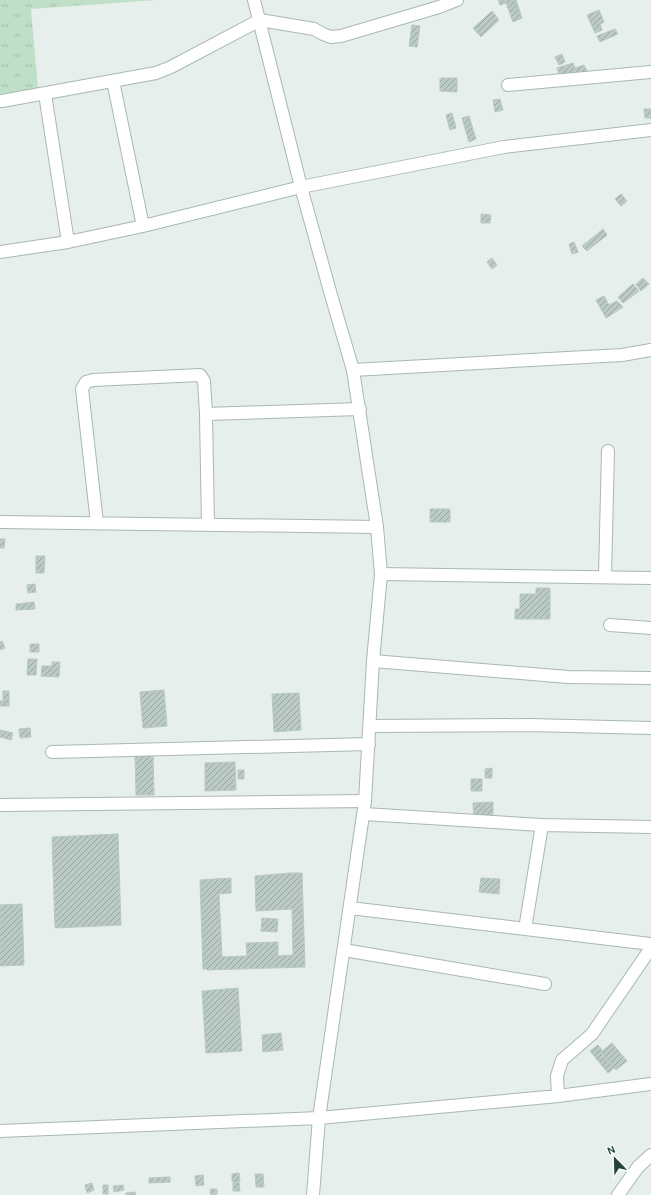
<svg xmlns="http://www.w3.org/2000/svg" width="651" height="1195" viewBox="0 0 651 1195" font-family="Karla,sans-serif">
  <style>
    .grass { fill: url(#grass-tufts) }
    .building { fill: url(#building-hatch); stroke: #b8c9c2 }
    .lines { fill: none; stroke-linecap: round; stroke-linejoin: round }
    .minor-casing { stroke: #a8b8b2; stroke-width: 14 }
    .tertiary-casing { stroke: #a8b8b2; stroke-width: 14 }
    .minor { stroke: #fff; stroke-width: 12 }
    .tertiary { stroke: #fff; stroke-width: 12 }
  </style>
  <defs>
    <pattern id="grass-tufts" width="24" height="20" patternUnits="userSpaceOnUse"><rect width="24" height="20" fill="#bfe0c7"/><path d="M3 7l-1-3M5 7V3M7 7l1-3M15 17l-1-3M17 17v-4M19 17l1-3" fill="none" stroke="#a4c1ac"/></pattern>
    <pattern id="building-hatch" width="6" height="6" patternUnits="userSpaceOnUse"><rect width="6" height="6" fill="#bbcac4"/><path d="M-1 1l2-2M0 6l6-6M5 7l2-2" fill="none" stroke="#98a6a0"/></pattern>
  </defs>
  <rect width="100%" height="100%" fill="#e6efeb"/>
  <path class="grass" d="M 0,0 L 157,0 L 31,9 L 38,88 L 0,94 Z"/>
  <path class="building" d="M 498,0 L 516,0 L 522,18 L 513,22 L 506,3 L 500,5 Z
    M 599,10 L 604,22 L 600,24 L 602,30 L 595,33 L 587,15 Z
    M 492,11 L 499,20 L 481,37 L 473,28 Z
    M 412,25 L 420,26 L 417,47 L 409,46 Z
    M 615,29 L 618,34 L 600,42 L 597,36 Z
    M 562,54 L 565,62 L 559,65 L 555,57 Z
    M 573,63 L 575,68 L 584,65 L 587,71 L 561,80 L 557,68 Z
    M 440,78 L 457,78 L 457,92 L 440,91 Z
    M 500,99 L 503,110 L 495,112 L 493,100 Z
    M 644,109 L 651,109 L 651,118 L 645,118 Z
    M 452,113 L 456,128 L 450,130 L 446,115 Z
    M 469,116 L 476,139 L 469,142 L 462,118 Z
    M 621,194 L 627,201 L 621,206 L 615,199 Z
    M 481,214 L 491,215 L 490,223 L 481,223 Z
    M 603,229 L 607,235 L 587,251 L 582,246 Z
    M 574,242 L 578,252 L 572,254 L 569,244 Z
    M 492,258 L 497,265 L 492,269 L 487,262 Z
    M 643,278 L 649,284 L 641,291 L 636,284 Z
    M 633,284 L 639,291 L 623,303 L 618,297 Z
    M 604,296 L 609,305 L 617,301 L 623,307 L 606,318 L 596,300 Z
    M 430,509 L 450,509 L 450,522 L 430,522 Z
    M 0,539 L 5,539 L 4,548 L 0,548 Z
    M 36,556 L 45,556 L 44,573 L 36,573 Z
    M 35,584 L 36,592 L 28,593 L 27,585 Z
    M 536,588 L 550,588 L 550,619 L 515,619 L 515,609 L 520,609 L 520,594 L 536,594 Z
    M 34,602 L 35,609 L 16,610 L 16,604 Z
    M 2,641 L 5,648 L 0,650 L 0,642 Z
    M 30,644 L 39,644 L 39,652 L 30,652 Z
    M 28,659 L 37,659 L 36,675 L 27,675 Z
    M 52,662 L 60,662 L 59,677 L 41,676 L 42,666 L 52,666 Z
    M 164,690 L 167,726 L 143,728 L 140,692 Z
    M 3,691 L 9,691 L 9,706 L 0,706 L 0,701 L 3,701 Z
    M 299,693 L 301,730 L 274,732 L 272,694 Z
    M 30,728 L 31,737 L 20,738 L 19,729 Z
    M 0,730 L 13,733 L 11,740 L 0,737 Z
    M 135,755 L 153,755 L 154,795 L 136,795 Z
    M 235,762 L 236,790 L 205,791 L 205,763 Z
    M 492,768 L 492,778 L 485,778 L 485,769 Z
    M 238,770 L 244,770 L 244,779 L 238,779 Z
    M 471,779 L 482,779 L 482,791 L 471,791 Z
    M 493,802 L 493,816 L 474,818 L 473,803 Z
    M 118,834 L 121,925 L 55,928 L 52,837 Z
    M 290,873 L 302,873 L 305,967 L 207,970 L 207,969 L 203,969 L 200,880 L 231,878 L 231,893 L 219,894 L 222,957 L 247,956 L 246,943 L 278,942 L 278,956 L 293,955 L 292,909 L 256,911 L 255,876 Z
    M 481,878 L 500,879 L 499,894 L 479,892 Z
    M 22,904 L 24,965 L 0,966 L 0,905 Z
    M 262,918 L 278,919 L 277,932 L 261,931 Z
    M 238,988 L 242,1051 L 206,1053 L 202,991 Z
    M 281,1033 L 283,1050 L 263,1052 L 262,1035 Z
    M 612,1043 L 627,1061 L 616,1070 L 601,1052 Z
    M 598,1045 L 602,1050 L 600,1052 L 614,1068 L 608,1073 L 590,1051 Z
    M 239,1173 L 240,1181 L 232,1182 L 232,1174 Z
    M 255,1174 L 263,1174 L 264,1187 L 256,1187 Z
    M 203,1175 L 204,1185 L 196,1186 L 195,1176 Z
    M 170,1177 L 170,1182 L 149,1183 L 149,1178 Z
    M 239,1182 L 240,1191 L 233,1191 L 233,1183 Z
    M 92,1183 L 94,1190 L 87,1193 L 85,1185 Z
    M 103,1185 L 108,1185 L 108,1194 L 103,1194 Z
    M 123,1185 L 124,1190 L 114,1192 L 113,1186 Z
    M 210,1189 L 217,1189 L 217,1194 L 211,1195 Z
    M 135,1192 L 136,1195 L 126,1195 L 126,1193 Z"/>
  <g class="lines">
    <defs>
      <path id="minor" d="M 113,81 L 143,226
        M 508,85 L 651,72
        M 45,94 L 68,242
        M 2,101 L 156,73 L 171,67 L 260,20 L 314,29 L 323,34 L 331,37 L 341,36 L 439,7 L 457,0
        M 0,252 L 68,242 L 143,226 L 301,187 L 504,147 L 651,130
        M 353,370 L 622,355 L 651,350
        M 206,414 L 360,409
        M 0,522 L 377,527
        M 97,523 L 82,389 L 86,382 L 93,380 L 200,375 L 204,381 L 206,414 L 208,525
        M 381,574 L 651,578
        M 605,576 L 608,451
        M 610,625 L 651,628
        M 373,661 L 568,677 L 651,678
        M 370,726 L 530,725 L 651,728
        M 52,752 L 369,744
        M 0,805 L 365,801
        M 364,814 L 542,825 L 651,827
        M 350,908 L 651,944
        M 525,929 L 542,825
        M 344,950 L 545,984
        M 558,1096 L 557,1076 L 562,1060 L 592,1034 L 651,948
        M 319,1118 L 558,1096 L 651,1084
        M 618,1195 L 638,1167 L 651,1155"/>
      <path id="tertiary" d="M 254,0 L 301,187 L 331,295 L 353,370 L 377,527 L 381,574 L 373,661 L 365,801 L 319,1118 L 313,1195
        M 0,1131 L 319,1118"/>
    </defs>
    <use href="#minor" class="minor-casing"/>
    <use href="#tertiary" class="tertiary-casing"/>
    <use href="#minor" class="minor"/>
    <use href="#tertiary" class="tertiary"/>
  </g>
  <g transform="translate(615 1159) rotate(337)" stroke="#f7fbf9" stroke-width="3" paint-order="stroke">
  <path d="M0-3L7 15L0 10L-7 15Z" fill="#244239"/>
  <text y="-6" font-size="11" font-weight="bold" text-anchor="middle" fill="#244239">N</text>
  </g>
</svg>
